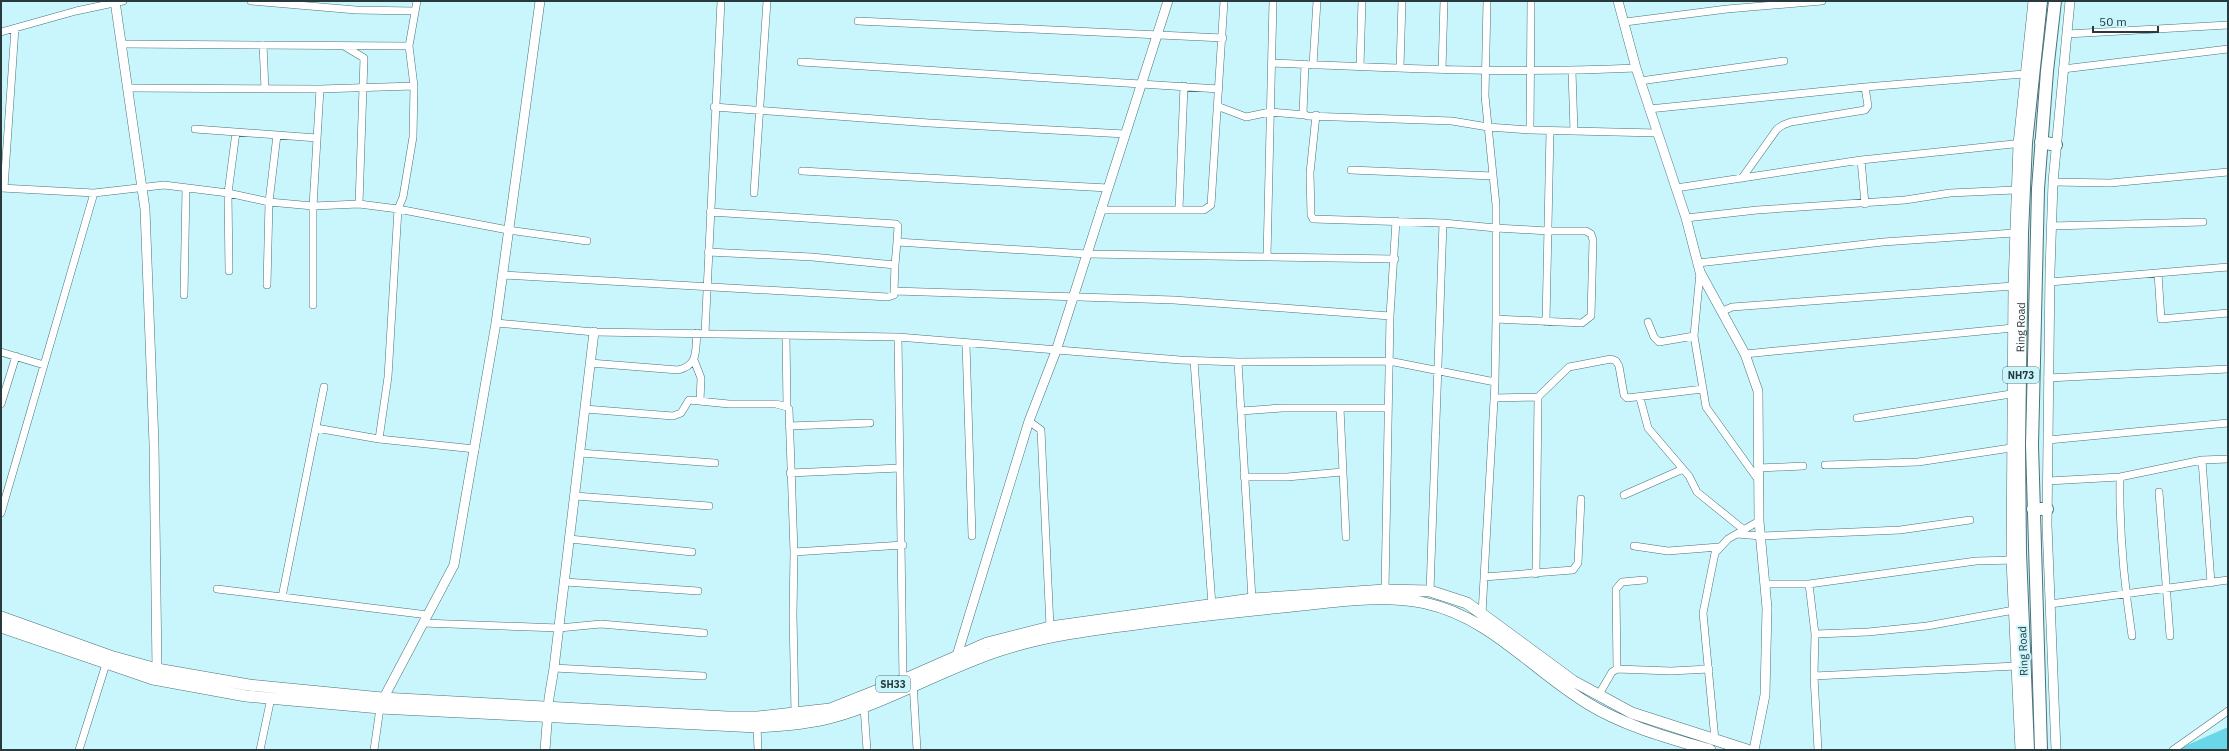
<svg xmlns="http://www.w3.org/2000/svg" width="2229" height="751" viewBox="0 0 2229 751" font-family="'IBM Plex Sans',sans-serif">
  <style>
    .water { fill: #69d7e8 }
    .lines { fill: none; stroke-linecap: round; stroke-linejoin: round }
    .minor-casing { stroke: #497278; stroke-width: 8 }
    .tertiary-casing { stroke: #497278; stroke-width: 10 }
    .primary-casing { stroke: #497278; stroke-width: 12 }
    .trunk-casing { stroke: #497278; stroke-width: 14 }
    .minor { stroke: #fff; stroke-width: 7 }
    .tertiary { stroke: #fff; stroke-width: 9 }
    .primary { stroke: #fff; stroke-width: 11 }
    .trunk { stroke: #fff; stroke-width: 12 }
    .labels { text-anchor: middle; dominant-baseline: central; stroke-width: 4; stroke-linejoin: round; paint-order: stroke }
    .shield { fill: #c9f6fd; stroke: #587277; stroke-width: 1 }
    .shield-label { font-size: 10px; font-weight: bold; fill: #283a3d }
    .street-label { font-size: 11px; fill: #283a3d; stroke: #c9f6fd }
  </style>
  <rect width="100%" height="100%" fill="#c9f6fd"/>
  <path class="water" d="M 2228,727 L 2228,750 L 2176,750 Z"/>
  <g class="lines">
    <defs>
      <path id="minor" d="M 251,1 L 356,10 L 415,11
        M 858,21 L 1223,38
        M 1625,22 L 1727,9 L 1822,1
        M 1,32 L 76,11 L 123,1
        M 2067,34 L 2228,25
        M 122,44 L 409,46
        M 263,45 L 265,89
        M 344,46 L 364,58 L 359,204
        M 801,62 L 1219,89
        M 1272,63 C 1393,68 1514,74 1636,68
        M 1305,64 L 1303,113 L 1307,116 L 1452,121 L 1488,127 L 1530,130 L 1657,133
        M 1313,65 L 1317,1
        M 1360,66 L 1362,1
        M 1400,68 L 1402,1
        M 2063,69 L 2228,49
        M 1442,70 L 1444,1
        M 1572,71 L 1574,131
        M 1640,81 L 1784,61
        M 128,88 L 320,89 L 414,86
        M 1217,106 L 1246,117 L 1270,112 L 1305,115
        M 714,107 L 929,123 L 1125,134
        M 1649,109 L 1865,87
        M 1316,115 L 1310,173 L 1311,215 L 1313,219 L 1443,223 L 1496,228 L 1548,231 L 1586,231 L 1591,234 L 1593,240 L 1591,316 L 1582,323 L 1496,319
        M 195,129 L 317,138
        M 1530,130 L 1531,1
        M 1351,170 L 1493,176
        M 802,171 L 1108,188
        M 1742,178 L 1777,129 L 1783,125 L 1791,122 L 1865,110 L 1868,106 L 1865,87 L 2024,74
        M 2053,182 L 2110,183 L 2228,172
        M 1,188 L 94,193 L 164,185 L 228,193 L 269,202 L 313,206 L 359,204 L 398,209 L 508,230 L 587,241
        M 4,188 L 15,28
        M 1676,188 L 1861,160
        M 754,193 L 767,1
        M 1865,204 L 1861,160 L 2023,143
        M 1179,209 L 1184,86
        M 1100,210 L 1204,210 L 1211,205 L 1224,1
        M 710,212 L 896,224 L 898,226 L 897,242 L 1087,254 L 1395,259
        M 1686,218 L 1757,210 L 1905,200 L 1950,193 L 2015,190
        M 2051,226 L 2203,222
        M 708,252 L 812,257 L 895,265 L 894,291 L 1174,300 L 1390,316
        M 1267,257 L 1273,1
        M 1698,263 L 1883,242 L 2014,233
        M 895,265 L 897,242
        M 229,271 L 228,193 L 236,132
        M 1700,272 L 1694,336 L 1706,407 L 1759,481
        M 2158,273 L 2161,319 L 2228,313
        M 502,275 L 888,297 L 894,295 L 894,291
        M 2050,282 L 2228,267
        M 267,285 L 269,202 L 277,135
        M 184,295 L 186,188
        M 313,305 L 313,206 L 320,89
        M 1723,311 L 1732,307 L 2013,286
        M 1546,322 L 1550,131
        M 1648,322 L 1654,337 L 1659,342 L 1694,336
        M 496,323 L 594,332 L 898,337 L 1180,360 L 1238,362 L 1389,361 L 1495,382
        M 705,333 L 721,1
        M 786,335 L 787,407 L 789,409 L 794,552 L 793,615 L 795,714
        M 898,337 L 903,680
        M 966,343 L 972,536
        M 1,352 L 44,365
        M 1745,354 L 2013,328
        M 694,360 L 701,378 L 700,401
        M 1194,361 L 1212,605
        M 1238,362 L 1252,599
        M 590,363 L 678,370 C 699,365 695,351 697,333
        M 2048,378 L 2228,369
        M 324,387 L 282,597 L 428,615
        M 1494,398 L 1538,397 L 1569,367 L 1611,359 L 1616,361 L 1619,366 L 1624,395 L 1627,398 L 1703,389
        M 1640,398 L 1648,428 L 1689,476 L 1697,492 L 1744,530
        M 1,404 L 16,356
        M 1340,408 L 1346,537
        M 585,409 L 673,416 L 681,413 L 689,400 L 729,404 L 776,404 L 787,407
        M 1241,411 L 1282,408 L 1388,408
        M 1857,418 L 2011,394
        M 1029,421 L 1041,430 L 1050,627
        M 789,426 L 870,423
        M 316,428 L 379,439 L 388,377 L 398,209 L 403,197 L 413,137 L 414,86 L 409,46 L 417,1
        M 379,439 L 475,449
        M 2048,440 L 2228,423
        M 580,453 L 715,463
        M 2202,460 L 2211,583
        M 1825,465 L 1918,462 L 2011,448
        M 1759,468 L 1803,466
        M 790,473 L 900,468
        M 1244,477 L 1287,477 L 1342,472
        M 2120,477 C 2119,530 2124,583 2132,636
        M 2048,481 L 2120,477 L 2202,460 L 2228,459
        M 2159,492 L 2170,636
        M 1624,495 L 1683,469
        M 575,496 L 709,506
        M 1,513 L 94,193
        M 1737,534 L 1761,536 L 1900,530 L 1970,520
        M 570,539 L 692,552
        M 1634,546 L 1668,551 L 1719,547
        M 794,552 L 903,545
        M 1536,574 L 1538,397
        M 1484,577 L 1573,570 L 1578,563 L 1581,499
        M 565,582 L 698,591
        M 1765,584 L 1809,584 L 1976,561 L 2015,560
        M 1809,584 L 1815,634 L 1814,676 L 1818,750
        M 217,589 L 282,597
        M 1385,590 L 1390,316 L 1396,221
        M 1430,591 L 1443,223
        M 2050,604 L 2228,580
        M 1482,614 L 1495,382 L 1496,319 L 1496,205 L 1485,96 L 1487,1
        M 423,623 L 559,628 L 601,624 L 704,633
        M 1815,634 L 1868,632 L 1927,626 L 2014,610
        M 554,668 L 703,676
        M 1617,669 L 1616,589 L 1622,582 L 1644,580
        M 1814,676 L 2016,666
        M 913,682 L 917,750
        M 1598,696 L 1612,672 L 1617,669 L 1671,671 L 1709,669
        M 864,707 L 867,750
        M 757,727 L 758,750
        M 1715,740 L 1703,613 L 1715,553 L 1728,539 L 1759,521
        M 79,750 L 106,664
        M 260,750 L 271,698
        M 374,750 L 380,708
        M 2173,750 L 2228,711"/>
      <path id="tertiary" d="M 115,1 L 145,209 L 154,444 L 157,669 L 154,675
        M 1618,1 L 1636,68 L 1686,218 L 1700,272 L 1745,354 L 1758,391 L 1759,521 L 1767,608 L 1765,695 L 1754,750
        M 955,662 L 1029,421 L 1056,351 L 1168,1
        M 381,703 L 454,565 L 496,323 L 540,1
        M 545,750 L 549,698 L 554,668 L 594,332
        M 2020,750 L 2011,560 L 2013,286 L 2018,144 L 2033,1
        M 2056,750 L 2047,525 L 2050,271 L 2053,182 L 2070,1"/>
      <path id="primary" d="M 1,617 L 110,656 L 157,669 L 249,685 L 382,698 L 727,717 L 758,717 L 830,709 L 903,680 L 987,643 L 1050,627 L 1252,599 L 1385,590 L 1430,591 L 1467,603 L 1573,681 L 1632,713 L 1747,750
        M 1,627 L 153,679 L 246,696 L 380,708 L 757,727 C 782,725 808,724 833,717 C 890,701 941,670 998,651 C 1043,636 1090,630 1137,624 C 1185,617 1234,612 1283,607 C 1327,603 1381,593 1425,603 C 1492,618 1531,669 1587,703 C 1624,726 1669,738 1710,750"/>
      <g id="trunk">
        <path d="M 2041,142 L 2056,145"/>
        <path d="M 2033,509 L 2047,509"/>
        <path id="s1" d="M 2028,750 L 2020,552 L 2019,447 L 2022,233 L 2026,143 L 2041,1"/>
        <path d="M 2041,750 L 2032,445 L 2038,189 L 2047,71 L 2055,1"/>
      </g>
    </defs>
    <use href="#minor" class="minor-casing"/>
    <use href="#tertiary" class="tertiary-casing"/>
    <use href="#primary" class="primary-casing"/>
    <use href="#trunk" class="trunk-casing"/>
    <use href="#minor" class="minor"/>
    <use href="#tertiary" class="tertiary"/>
    <use href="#primary" class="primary"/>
    <use href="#trunk" class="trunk"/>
  </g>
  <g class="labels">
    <g class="shield">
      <rect x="2003" y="367" width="36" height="16" rx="3"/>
      <rect x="876" y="676" width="34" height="16" rx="3"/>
    </g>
    <g class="shield-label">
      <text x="2021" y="375">NH73</text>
      <text x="893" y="684">SH33</text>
    </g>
    <g class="street-label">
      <text stroke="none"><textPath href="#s1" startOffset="423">Ring Road</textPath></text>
      <text transform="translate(2023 651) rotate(-92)">Ring Road</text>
    </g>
  </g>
  <rect width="2229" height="751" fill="none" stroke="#283a3d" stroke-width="4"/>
  <path d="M2093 26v6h65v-6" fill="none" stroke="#283a3d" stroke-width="2"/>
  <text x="2099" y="26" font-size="12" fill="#283a3d" stroke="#c9f6fd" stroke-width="3" paint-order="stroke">50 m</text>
</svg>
